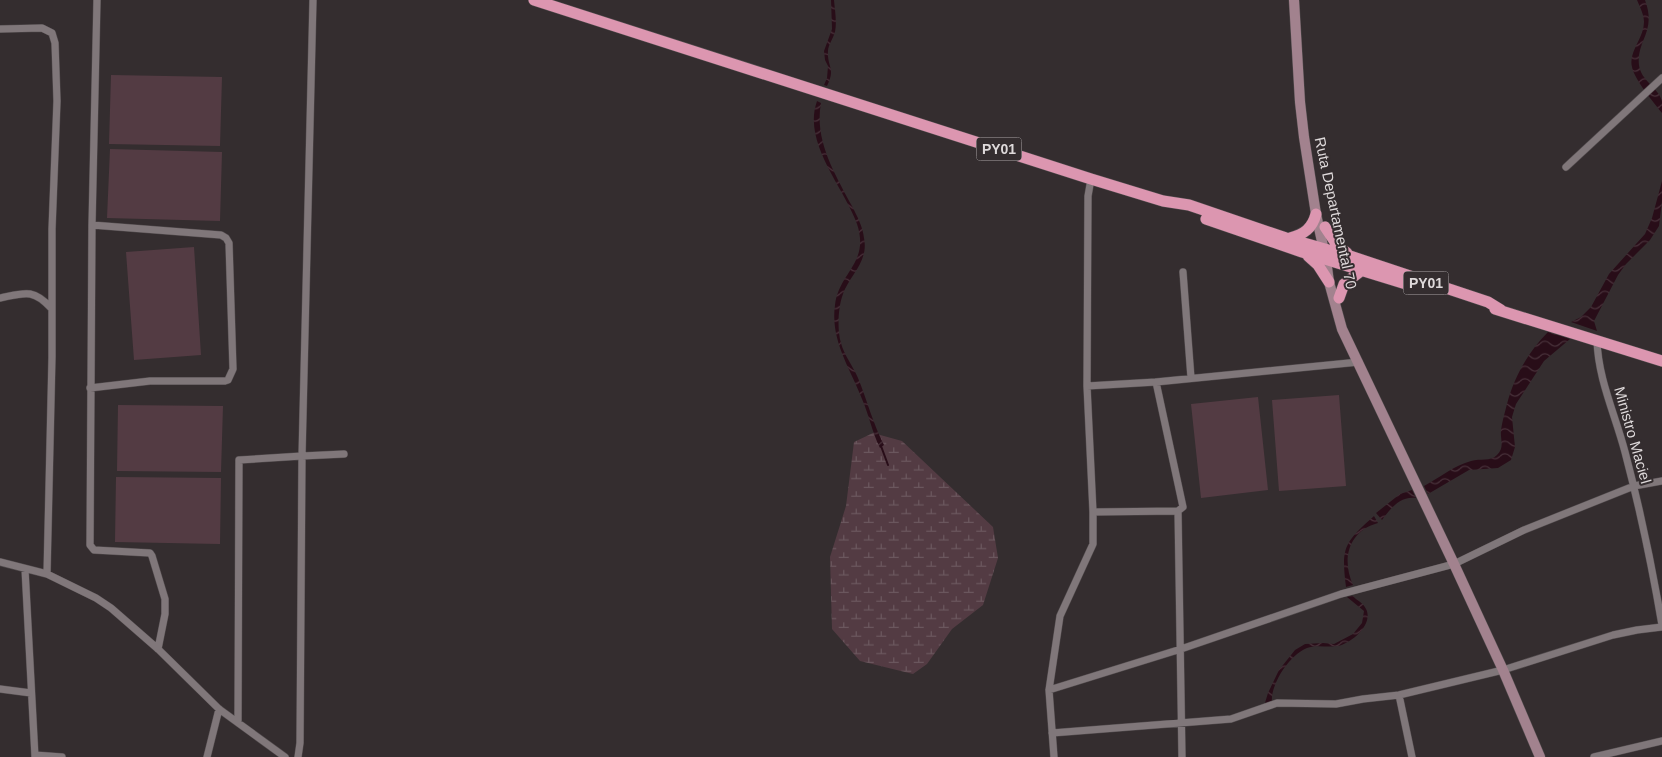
<svg xmlns="http://www.w3.org/2000/svg" width="1662" height="757" viewBox="0 0 1662 757" font-family="Helvetica,sans-serif">
  <style>
    .wetland { fill: url(#wetland-marsh) }
    .garden { fill: #533b43 }
    .water { fill: url(#water-waves) }
    .lines { fill: none; stroke-linecap: round; stroke-linejoin: round }
    .stream { stroke: #280d18; stroke-width: 2 }
    .minor-casing { stroke: #524c4e; stroke-width: 8 }
    .secondary-casing { stroke: #524c4e; stroke-width: 11 }
    .trunk-casing { stroke: #524c4e; stroke-width: 12 }
    .minor { stroke: #80777a; stroke-width: 7 }
    .secondary { stroke: #a2828e; stroke-width: 10 }
    .trunk { stroke: #dc96b0; stroke-width: 11 }
    .labels { text-anchor: middle; dominant-baseline: central; stroke-width: 4; stroke-linejoin: round; paint-order: stroke }
    .shield { fill: #342d2f; stroke: #aba5a7; stroke-width: 1 }
    .shield-label { font-size: 14px; font-weight: bold; fill: #ded9da }
    .street-label { font-size: 15px; fill: #ded9da; stroke: #342d2f }
  </style>
  <defs>
    <pattern id="wetland-marsh" width="20" height="14" patternUnits="userSpaceOnUse" patternTransform="scale(1.25)"><rect width="20" height="14" fill="#533b43"/><path d="M1 5h8M5 5V1M11 12h8M15 12V8" fill="none" stroke="#6b575e"/></pattern>
    <pattern id="water-waves" width="16" height="10" patternUnits="userSpaceOnUse" patternTransform="scale(1.25)"><rect width="16" height="10" fill="#280d18"/><path d="M0 5q4-4 8 0t8 0" fill="none" stroke="#473039"/></pattern>
  </defs>
  <rect width="100%" height="100%" fill="#342d2f"/>
  <path class="wetland" d="M 873,433 L 902,441 L 993,527 L 998,558 L 983,605 L 952,629 L 927,664 L 913,674 L 860,661 L 832,629 L 830,557 L 846,506 L 854,442 Z"/>
  <path class="garden" d="M 111,75 L 222,77 L 220,146 L 109,144 Z
    M 110,149 L 222,152 L 220,221 L 107,218 Z
    M 194,247 L 201,355 L 134,360 L 126,252 Z
    M 1339,395 L 1346,486 L 1279,491 L 1272,400 Z
    M 1258,397 L 1268,490 L 1201,498 L 1191,404 Z
    M 118,405 L 223,406 L 221,472 L 117,471 Z
    M 116,477 L 221,478 L 220,544 L 115,542 Z"/>
  <path class="water" d="M 831,0 L 834,0 C 835,11 837,22 835,32 C 833,39 828,45 828,51 C 827,67 836,68 827,86 L 824,85 L 827,78 L 828,66 L 825,60 L 824,51 L 832,29 Z
    M 1637,0 L 1645,0 C 1657,32 1636,40 1639,65 C 1641,81 1658,87 1662,101 C 1662,105 1662,110 1662,113 C 1654,103 1634,79 1632,67 C 1628,52 1644,38 1644,22 C 1644,15 1640,7 1637,0 Z
    M 817,101 L 821,103 C 814,140 835,174 852,206 C 857,216 863,227 864,238 C 869,262 849,276 843,294 C 838,307 837,330 841,343 C 844,355 853,366 858,378 C 867,400 873,424 884,445 L 880,448 C 872,432 869,415 862,399 C 850,368 830,340 835,305 C 839,272 870,263 857,224 C 844,187 802,143 817,101 Z
    M 1662,181 L 1662,201 L 1659,226 L 1650,240 L 1626,264 L 1618,275 L 1594,321 L 1597,331 L 1571,322 L 1581,317 L 1591,307 L 1609,274 L 1645,234 L 1652,218 Z
    M 1548,332 L 1570,339 L 1544,361 L 1516,404 L 1512,417 L 1515,447 L 1511,460 L 1498,468 L 1469,470 L 1428,494 L 1424,486 C 1439,478 1455,465 1471,461 C 1480,458 1490,462 1497,455 C 1505,447 1500,440 1501,430 C 1502,422 1505,412 1507,404 C 1514,377 1528,352 1548,332 Z
    M 1412,490 L 1416,498 C 1400,496 1391,508 1382,520 L 1376,513 L 1400,494 Z
    M 1374,516 L 1378,523 C 1349,531 1341,558 1353,585 L 1346,587 C 1341,547 1344,543 1374,516 Z
    M 1353,596 C 1357,601 1363,602 1366,609 C 1374,624 1351,644 1337,646 C 1327,648 1317,644 1307,648 C 1289,655 1270,685 1272,703 L 1264,706 L 1268,693 L 1279,670 L 1295,650 L 1305,644 L 1323,643 L 1334,644 L 1353,634 L 1362,623 L 1364,611 L 1347,597 Z"/>
  <g class="lines">
    <path class="stream" d="M 881,446 L 888,465"/>
    <defs>
      <path id="minor" d="M 97,0 L 92,225 L 90,545 L 94,550 L 150,553 L 152,556 L 165,599 L 165,614 L 158,649
        M 0,29 L 42,28 L 52,33 L 55,43 L 57,101 L 52,229 L 52,357 L 47,574
        M 1566,167 L 1662,78
        M 1183,272 L 1191,378
        M 0,298 C 24,293 33,288 51,308
        M 1597,340 C 1598,379 1615,414 1625,452 C 1640,509 1652,566 1662,625
        M 1156,382 L 1183,507 L 1178,511 L 1182,757
        M 1087,386 L 1156,382 L 1359,362
        M 90,388 L 150,381 L 225,381 L 228,380 L 233,369 L 229,243 L 226,238 L 221,235 L 92,225
        M 1093,512 L 1178,511
        M 0,562 L 47,574 L 96,598 L 111,608 L 158,649 L 219,709 L 285,757
        M 25,569 L 35,757
        M 0,689 L 31,693
        M 1049,690 L 1181,649 L 1341,594 L 1454,564 L 1524,530 L 1634,486 L 1662,481
        M 1399,695 L 1412,757
        M 238,722 L 239,460 L 302,456 L 313,0
        M 1052,733 L 1231,719 L 1277,703 L 1336,704 L 1363,699 L 1399,695 L 1503,670 L 1613,635 L 1637,630 L 1662,627
        M 35,755 L 62,757
        M 207,757 L 219,709
        M 298,757 L 300,743 L 302,456 L 344,454
        M 1054,757 L 1049,690 L 1060,616 L 1093,544 L 1093,512 L 1087,386 L 1088,196 L 1091,179
        M 1594,757 L 1662,741"/>
      <path id="secondary" d="M 1294,0 L 1300,102 L 1304,137 L 1316,214 L 1326,260 L 1329,282 L 1342,329 L 1454,564 L 1503,670 L 1540,757"/>
      <path id="trunk" d="M 534,0 L 1091,179 L 1163,201 L 1189,205 L 1286,238 L 1350,256 L 1488,302 L 1501,310
        M 1206,219 L 1302,252 L 1419,288
        M 1325,227 L 1337,245 L 1347,253
        M 1290,238 C 1304,234 1312,229 1316,214
        M 1308,256 L 1318,265 L 1329,282
        M 1339,298 L 1344,284 L 1361,271
        M 1495,309 L 1662,361"/>
    </defs>
    <use href="#minor" class="minor-casing"/>
    <use href="#secondary" class="secondary-casing"/>
    <use href="#trunk" class="trunk-casing"/>
    <use href="#minor" class="minor"/>
    <use href="#secondary" class="secondary"/>
    <use href="#trunk" class="trunk"/>
  </g>
  <g class="labels">
    <g class="shield">
      <rect x="976.5" y="137.5" width="45" height="23" rx="4"/>
      <rect x="1403.5" y="271.5" width="45" height="23" rx="4"/>
    </g>
    <g class="shield-label">
      <text x="999" y="149">PY01</text>
      <text x="1426" y="283">PY01</text>
    </g>
    <g class="street-label">
      <text transform="translate(1336 213) rotate(78)">Ruta Departamental 70</text>
      <text transform="translate(1633 435) rotate(74)">Ministro Maciel</text>
    </g>
  </g>
</svg>
